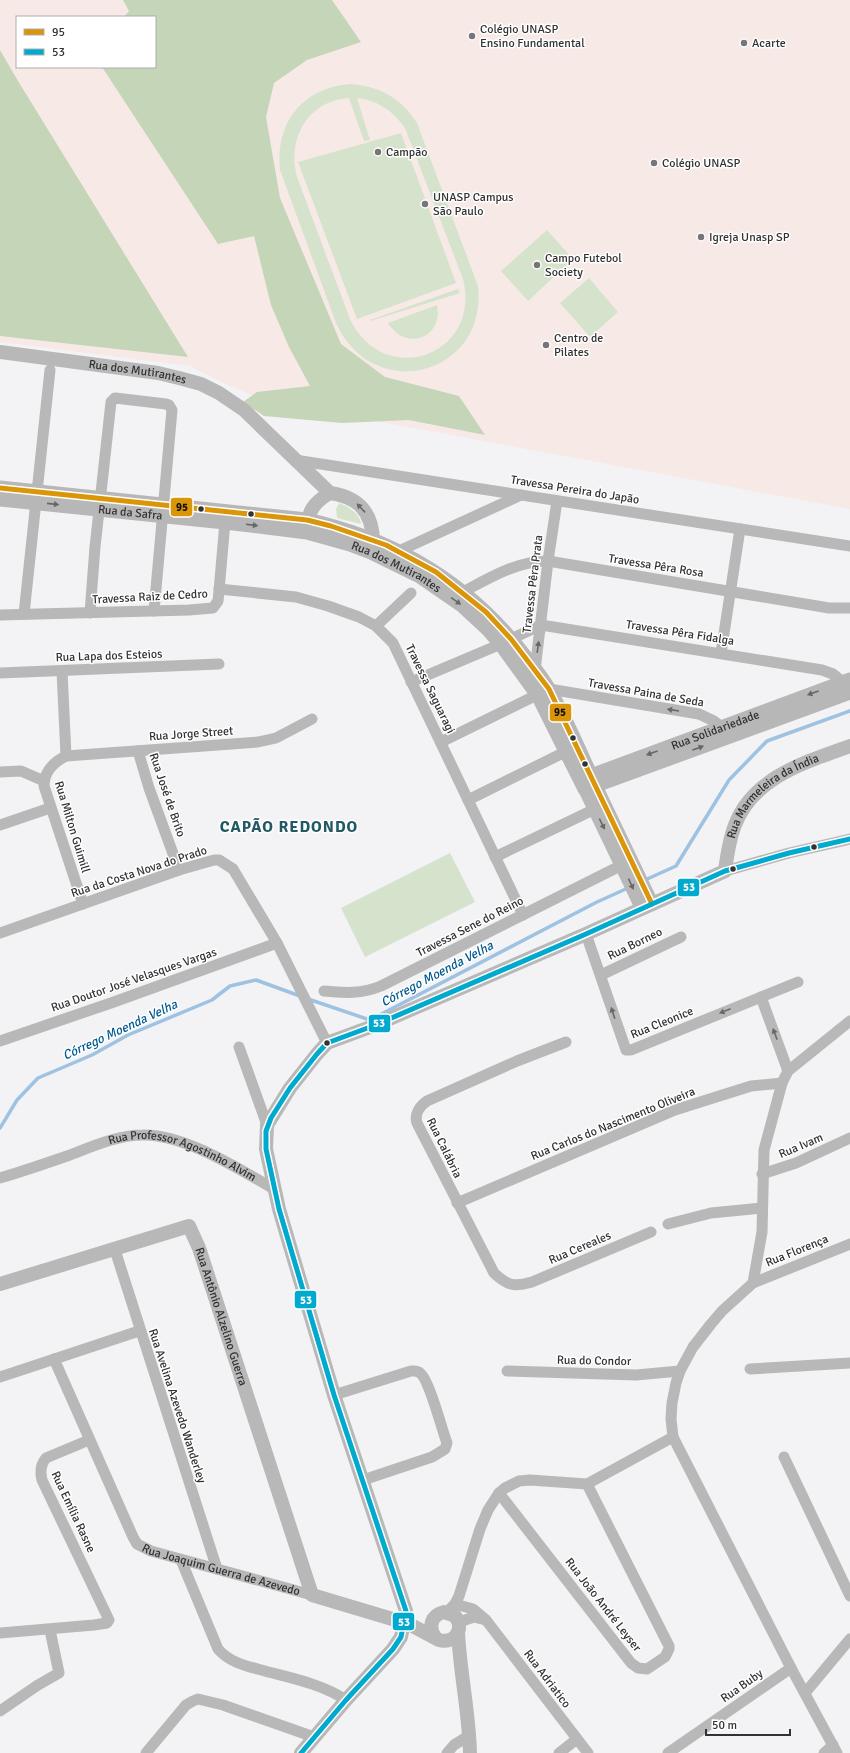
<svg xmlns="http://www.w3.org/2000/svg" width="850" height="1753" viewBox="0 0 850 1753" font-family="Signika,sans-serif">
  <style>
    .education { fill: #f7e9e6; fill-rule: evenodd }
    .green { fill: #d6e3cc; fill-rule: evenodd }
    .forest { fill: #c5d5b7 }
    .lines { fill: none; stroke-linecap: round; stroke-linejoin: round }
    .stream { stroke: #9ec2e1; stroke-width: 3.5 }
    .minor { stroke: #b8b8b8; stroke-width: 11 }
    .tertiary { stroke: #b8b8b8; stroke-width: 14 }
    .secondary { stroke: #b8b7b8; stroke-width: 15 }
    .bus-1-casing { stroke: #fff; stroke-width: 8 }
    .bus-2-casing { stroke: #fff; stroke-width: 8 }
    .bus-1 { stroke: #da9508; stroke-width: 5 }
    .bus-2 { stroke: #00a9ce; stroke-width: 5 }
    .oneway { fill: #686768 }
    .oneway2 { fill: #686868 }
    .poi-dot { fill: #767577; stroke: #fff; stroke-width: 1.5 }
    .bus-dot { fill: #333233; stroke: #fff; stroke-width: 1.5 }
    .labels { text-anchor: middle; dominant-baseline: central; stroke-width: 3; stroke-linejoin: round; paint-order: stroke }
    .poi-label { font-size: 12px; fill: #333233; stroke: #fff; text-anchor: start }
    .street-label { font-size: 12px; fill: #333233; stroke: #fff }
    .water-label { font-size: 13px; font-style: italic; fill: #015a90; stroke: #fff }
    .district-label { font-size: 16px; font-weight: bold; letter-spacing: 1px; fill: #225965; stroke: #fff }
    .line-badge { stroke: #fff; stroke-width: 1.5 }
    .badge-label { font-size: 11px; text-anchor: middle; font-weight: bold; fill: #fff }
    .pale-badge-label { font-size: 11px; text-anchor: middle; font-weight: bold; fill: #111 }
  </style>
  <rect width="100%" height="100%" fill="#f3f2f4"/>
  <path class="education" d="M 0,0 L 850,0 L 850,509 L 322,411 L 280,407 L 219,381 L 190,366 L 0,342 ZM 17,17 L 155,17 L 155,67 L 17,67 Z"/>
  <path class="green" d="M 350,84 C 380,86 401,98 417,123 L 478,286 C 488,376 373,405 336,323 L 280,170 C 275,123 302,88 350,84 ZM 349,98 L 364,141 L 370,140 L 357,98 C 378,100 393,111 405,128 L 463,279 C 482,356 384,390 350,319 L 297,177 C 287,139 307,101 349,98 Z
    M 401,133 L 456,283 L 357,319 L 298,162 Z
    M 547,230 L 573,259 L 528,301 L 501,271 Z
    M 589,278 L 618,312 L 590,337 L 560,303 Z
    M 458,289 L 460,293 L 370,321 L 370,320 Z
    M 437,305 C 444,338 405,352 388,323 Z
    M 339,503 C 348,506 360,514 361,524 L 337,518 L 336,509 Z
    M 450,853 L 475,902 L 365,957 L 341,908 Z"/>
  <path class="forest" d="M 123,0 L 332,0 L 361,42 L 307,60 L 274,83 L 266,117 L 280,198 L 341,344 L 385,377 L 459,396 L 485,435 L 409,420 L 342,423 L 264,416 L 243,402 L 257,392 L 310,386 L 289,347 L 271,305 L 254,236 L 218,244 L 102,67 L 155,67 L 155,17 L 124,17 L 129,11 Z
    M 0,50 L 18,81 L 188,357 L 0,336 Z"/>
  <g class="lines">
    <path class="stream" d="M 645,880 L 676,866 L 729,780 L 767,741 L 850,711
      M 308,999 L 370,1020 L 597,902 L 628,888
      M 0,1128 L 17,1100 L 38,1078 L 92,1055 L 128,1035 L 212,1000 L 230,986 L 256,980 L 300,996"/>
    <g class="minor">
      <path d="M 295,460 L 850,546"/>
      <path d="M 399,551 L 521,495"/>
      <path d="M 219,589 L 296,597 L 328,606 L 359,617 L 376,626 L 393,643 L 523,915"/>
      <path d="M 463,592 C 489,578 517,561 548,561 L 829,608 L 850,608"/>
      <path d="M 90,613 L 95,547 L 110,411 L 111,402 L 115,398 L 166,404 L 169,405 L 172,410 L 154,611"/>
      <path d="M 24,614 L 50,370"/>
      <path d="M 0,615 L 189,610 L 213,608 L 218,601 L 219,591 L 225,522"/>
      <path d="M 376,626 L 411,593"/>
      <path d="M 511,639 L 541,625 L 822,670 L 833,674 L 843,682"/>
      <path d="M 721,653 L 740,529"/>
      <path d="M 535,670 L 548,561 L 557,501"/>
      <path d="M 62,671 L 66,756 C 54,762 44,771 44,786 L 83,904"/>
      <path d="M 0,673 L 219,664"/>
      <path d="M 411,682 L 501,644"/>
      <path d="M 441,742 L 549,689 L 699,714 L 714,721 L 727,731"/>
      <path d="M 138,751 L 149,788 L 179,870"/>
      <path d="M 66,756 L 258,742 L 276,738 L 312,719"/>
      <path d="M 0,772 L 21,771 L 44,781"/>
      <path d="M 468,800 L 567,751"/>
      <path d="M 0,825 L 50,808"/>
      <path d="M 495,857 L 595,809"/>
      <path d="M 725,871 L 789,853 L 850,839"/>
      <path d="M 0,933 L 179,870 L 214,860 L 219,860 L 233,869 L 277,943 L 327,1043"/>
      <path d="M 586,934 L 626,1050 L 631,1050 L 798,982"/>
      <path d="M 601,975 L 681,937"/>
      <path d="M 324,991 C 344,993 362,994 381,986 L 622,865"/>
      <path d="M 761,997 L 788,1071"/>
      <path d="M 0,1041 L 111,1003 L 277,943"/>
      <path d="M 566,1042 L 517,1061 L 427,1101 C 420,1106 414,1114 417,1123 L 494,1273 C 508,1286 514,1287 532,1282 L 651,1232"/>
      <path d="M 239,1047 L 267,1125"/>
      <path d="M 762,1174 L 796,1163 L 850,1138"/>
      <path id="s1" d="M 0,1178 C 24,1171 47,1163 70,1155 C 93,1146 118,1135 143,1135 C 184,1134 239,1169 274,1189"/>
      <path d="M 457,1203 L 675,1110 L 751,1086 L 782,1083"/>
      <path d="M 668,1224 L 711,1213 L 762,1208"/>
      <path d="M 115,1250 L 217,1569"/>
      <path d="M 753,1283 L 850,1244"/>
      <path id="s2" d="M 54,1359 L 133,1537 L 137,1544 L 151,1551 L 312,1595"/>
      <path d="M 750,1369 L 850,1363"/>
      <path d="M 507,1371 L 636,1375 L 680,1371"/>
      <path d="M 0,1377 L 139,1331"/>
      <path d="M 334,1395 L 411,1371 C 414,1371 417,1370 420,1373 C 429,1379 442,1430 447,1443 L 445,1449 L 432,1457 L 363,1480"/>
      <path d="M 784,1457 L 850,1596"/>
      <path d="M 499,1493 L 631,1663 L 638,1668 L 647,1669 L 665,1657 L 669,1649 L 669,1646 L 587,1484"/>
      <path d="M 181,1560 L 218,1649 C 230,1663 247,1666 265,1671 C 291,1678 322,1684 346,1700"/>
      <path d="M 455,1604 L 473,1609 L 486,1620 L 588,1753"/>
      <path d="M 447,1612 L 455,1604 L 459,1596 L 480,1529 L 488,1510 L 499,1493 L 505,1488 L 519,1481 L 530,1480 L 587,1484 L 673,1437"/>
      <path d="M 462,1621 L 474,1617 L 486,1620"/>
      <path d="M 0,1633 L 94,1625 L 107,1623 L 109,1620 L 42,1480 C 40,1472 40,1465 46,1458 L 89,1440"/>
      <path d="M 805,1693 L 850,1639"/>
      <path d="M 0,1711 L 38,1685 L 59,1673 L 50,1630"/>
      <path d="M 146,1753 L 186,1705 L 193,1701 L 198,1699 L 223,1705 L 314,1737"/>
      <path d="M 447,1753 L 454,1745 L 470,1735"/>
      <path d="M 559,1753 L 577,1739"/>
      <path d="M 668,1753 L 791,1668"/>
      <path d="M 824,1753 L 833,1745"/>
      <path d="M 837,1753 L 791,1668 L 673,1437 L 671,1419 L 672,1403 L 676,1383 L 680,1371 L 693,1347 L 711,1324 L 722,1311 L 753,1283 L 762,1232 L 764,1150 L 782,1083 L 788,1071 L 850,1021"/>
    </g>
    <g class="tertiary">
      <path id="s3" d="M 0,352 L 158,373 L 179,378 L 201,384 L 219,393 L 244,410 L 330,493"/>
      <path d="M 307,531 C 307,512 314,502 330,493 C 358,497 372,511 373,540"/>
      <path d="M 595,785 L 652,904"/>
      <path d="M 585,789 L 642,908"/>
      <path id="s4" d="M 0,1284 L 189,1226 L 199,1248 L 312,1595 L 409,1624 L 439,1640 C 455,1644 465,1629 455,1616 L 444,1612 C 431,1615 428,1627 435,1637"/>
      <path d="M 458,1632 C 460,1673 469,1712 470,1753"/>
      <path id="s5" d="M 301,1753 L 346,1700 L 393,1649 L 401,1637 L 406,1611 L 334,1395 L 279,1209 L 266,1149 L 267,1125 L 290,1088 L 317,1054 L 327,1043 L 373,1026 L 586,934 L 725,871 C 727,856 729,840 735,825 C 753,777 806,762 850,746"/>
    </g>
    <g class="secondary">
      <path d="M 0,488 L 307,520 C 397,540 470,584 526,658 C 534,668 543,679 549,690 C 567,720 580,754 595,785"/>
      <path id="s6" d="M 0,499 L 225,522 L 307,532 L 350,544 L 371,552 L 420,576 L 462,605 L 489,630 L 501,644 L 538,695 L 585,789 L 850,692"/>
      <path id="s7" d="M 583,779 L 850,680"/>
    </g>
    <defs>
      <path id="bus-1" d="M 0,488 L 307,520 L 331,526 L 386,545 L 436,572 L 486,612 L 511,639 L 549,689 L 652,904"/>
      <path id="bus-2" d="M 301,1753 L 346,1700 L 393,1649 L 401,1637 L 406,1611 L 334,1395 L 279,1209 L 266,1149 L 266,1131 L 271,1118 L 290,1088 L 317,1054 L 327,1043 L 373,1026 L 586,934 L 725,871 L 789,853 L 850,839"/>
    </defs>
    <use href="#bus-1" class="bus-1-casing"/>
    <use href="#bus-2" class="bus-2-casing"/>
    <use href="#bus-1" class="bus-1"/>
    <use href="#bus-2" class="bus-2"/>
  </g>
  <defs><path id="oneway-solid" d="M-6-.8H1V-3.2L6.5 0L1 3.2V.8H-6Z"/></defs>
  <g class="oneway">
    <use href="#oneway-solid" transform="translate(53 504) rotate(6)"/>
    <use href="#oneway-solid" transform="translate(252 525) rotate(7)"/>
    <use href="#oneway-solid" transform="translate(456 601) rotate(35)"/>
    <use href="#oneway-solid" transform="translate(813 693) rotate(160)"/>
    <use href="#oneway-solid" transform="translate(698 748) rotate(-20)"/>
    <use href="#oneway-solid" transform="translate(652 753) rotate(160)"/>
  </g>
  <g class="oneway2">
    <use href="#oneway-solid" transform="translate(361 508) rotate(-133)"/>
    <use href="#oneway-solid" transform="translate(538 647) rotate(-82)"/>
    <use href="#oneway-solid" transform="translate(673 710) rotate(-171)"/>
    <use href="#oneway-solid" transform="translate(602 824) rotate(64)"/>
    <use href="#oneway-solid" transform="translate(631 884) rotate(65)"/>
    <use href="#oneway-solid" transform="translate(725 1011) rotate(158)"/>
    <use href="#oneway-solid" transform="translate(613 1013) rotate(-108)"/>
    <use href="#oneway-solid" transform="translate(775 1034) rotate(-110)"/>
  </g>
  <g class="poi-dot">
    <circle cx="472" cy="36" r="4"/>
    <circle cx="744" cy="43" r="4"/>
    <circle cx="378" cy="152" r="4"/>
    <circle cx="654" cy="163" r="4"/>
    <circle cx="425" cy="204" r="4"/>
    <circle cx="701" cy="237" r="4"/>
    <circle cx="537" cy="265" r="4"/>
    <circle cx="546" cy="345" r="4"/>
  </g>
  <g class="bus-dot">
    <circle cx="201" cy="509" r="3.5"/>
    <circle cx="251" cy="514" r="3.5"/>
    <circle cx="573" cy="738" r="3.5"/>
    <circle cx="585" cy="764" r="3.5"/>
    <circle cx="814" cy="847" r="3.5"/>
    <circle cx="733" cy="869" r="3.5"/>
    <circle cx="327" cy="1043" r="3.5"/>
  </g>
  <g class="labels">
    <g class="poi-label">
      <text x="480" y="29">Colégio UNASP<tspan x="480" dy="14">Ensino Fundamental</tspan></text>
      <text x="752" y="43">Acarte</text>
      <text x="386" y="152">Campão</text>
      <text x="662" y="163">Colégio UNASP</text>
      <text x="433" y="197">UNASP Campus<tspan x="433" dy="14">São Paulo</tspan></text>
      <text x="709" y="237">Igreja Unasp SP</text>
      <text x="545" y="258">Campo Futebol<tspan x="545" dy="14">Society</tspan></text>
      <text x="554" y="338">Centro de<tspan x="554" dy="14">Pilates</tspan></text>
    </g>
    <g class="street-label">
      <text stroke="none"><textPath href="#s3" startOffset="139">Rua dos Mutirantes</textPath></text>
      <text transform="translate(575 490) rotate(9)">Travessa Pereira do Japão</text>
      <text stroke="none"><textPath href="#s6" startOffset="131">Rua da Safra</textPath></text>
      <text transform="translate(656 566) rotate(9)">Travessa Pêra Rosa</text>
      <text stroke="none"><textPath href="#s6" startOffset="405">Rua dos Mutirantes</textPath></text>
      <text transform="translate(533 584) rotate(-83)">Travessa Pêra Prata</text>
      <text transform="translate(150 597) rotate(-3)">Travessa Raiz de Cedro</text>
      <text transform="translate(680 633) rotate(9)">Travessa Pêra Fidalga</text>
      <text transform="translate(109 656) rotate(-2)">Rua Lapa dos Esteios</text>
      <text transform="translate(430 689) rotate(64)">Travessa Saguaragi</text>
      <text transform="translate(646 693) rotate(10)">Travessa Paina de Seda</text>
      <text stroke="none"><textPath href="#s7" startOffset="141">Rua Solidariedade</textPath></text>
      <text transform="translate(191 734) rotate(-4)">Rua Jorge Street</text>
      <text transform="translate(167 795) rotate(71)">Rua José de Brito</text>
      <text stroke="none"><textPath href="#s5" startOffset="1318">Rua Marmeleira da Índia</textPath></text>
      <text transform="translate(72 827) rotate(73)">Rua Milton Guimill</text>
      <text transform="translate(139 872) rotate(-18)">Rua da Costa Nova do Prado</text>
      <text transform="translate(470 927) rotate(-27)">Travessa Sene do Reino</text>
      <text transform="translate(635 944) rotate(-26)">Rua Borneo</text>
      <text transform="translate(134 980) rotate(-19)">Rua Doutor José Velasques Vargas</text>
      <text transform="translate(662 1023) rotate(-22)">Rua Cleonice</text>
      <text transform="translate(613 1124) rotate(-22)">Rua Carlos do Nascimento Oliveira</text>
      <text transform="translate(801 1146) rotate(-23)">Rua Ivam</text>
      <text transform="translate(444 1148) rotate(64)">Rua Calábria</text>
      <text stroke="none"><textPath href="#s1" startOffset="193">Rua Professor Agostinho Alvim</textPath></text>
      <text transform="translate(580 1248) rotate(-23)">Rua Cereales</text>
      <text transform="translate(797 1251) rotate(-22)">Rua Florença</text>
      <text stroke="none"><textPath href="#s4" startOffset="294">Rua Antônio Alzelino Guerra</textPath></text>
      <text transform="translate(594 1361) rotate(1)">Rua do Condor</text>
      <text transform="translate(177 1406) rotate(72)">Rua Avelina Azevedo Wanderley</text>
      <text transform="translate(73 1512) rotate(65)">Rua Emília Rasne</text>
      <text stroke="none"><textPath href="#s2" startOffset="291">Rua Joaquim Guerra de Azevedo</textPath></text>
      <text transform="translate(603 1605) rotate(52)">Rua João André Leyser</text>
      <text transform="translate(547 1679) rotate(53)">Rua Adriatico</text>
      <text transform="translate(742 1686) rotate(-35)">Rua Buby</text>
    </g>
    <g class="water-label">
      <text transform="translate(437 974) rotate(-28)">Córrego Moenda Velha</text>
      <text transform="translate(120 1030) rotate(-25)">Córrego Moenda Velha</text>
    </g>
    <g class="district-label">
      <text x="289" y="827">CAPÃO REDONDO</text>
    </g>
  </g>
  <g class="line-badge">
    <rect x="170" y="497" width="23" height="20" rx="4" fill="#da9508"/>
    <rect x="549" y="703" width="23" height="19" rx="4" fill="#da9508"/>
    <rect x="677" y="878" width="23" height="19" rx="4" fill="#00a9ce"/>
    <rect x="368" y="1014" width="23" height="19" rx="4" fill="#00a9ce"/>
    <rect x="294" y="1290" width="23" height="19" rx="4" fill="#00a9ce"/>
    <rect x="392" y="1612" width="23" height="19" rx="4" fill="#00a9ce"/>
  </g>
  <g class="badge-label">
    <text x="689" y="891">53</text>
    <text x="379" y="1027">53</text>
    <text x="306" y="1304">53</text>
    <text x="404" y="1626">53</text>
  </g>
  <g class="pale-badge-label">
    <text x="182" y="511">95</text>
    <text x="560" y="716">95</text>
  </g>
  <rect x="16" y="16" width="140" height="52" fill="#ffffff" stroke="#adadad"/>
  <rect x="24" y="29" width="20" height="6" fill="#da9508" stroke="#adadad"/>
  <text x="52" y="36" font-size="12" fill="#333233">95</text>
  <rect x="24" y="49" width="20" height="6" fill="#00a9ce" stroke="#adadad"/>
  <text x="52" y="56" font-size="12" fill="#333233">53</text>
  <path d="M706 1729v6h84v-6" fill="none" stroke="#333233" stroke-width="2"/>
  <text x="712" y="1729" font-size="12" fill="#333233" stroke="#ffffff" stroke-width="3" paint-order="stroke">50 m</text>
</svg>
